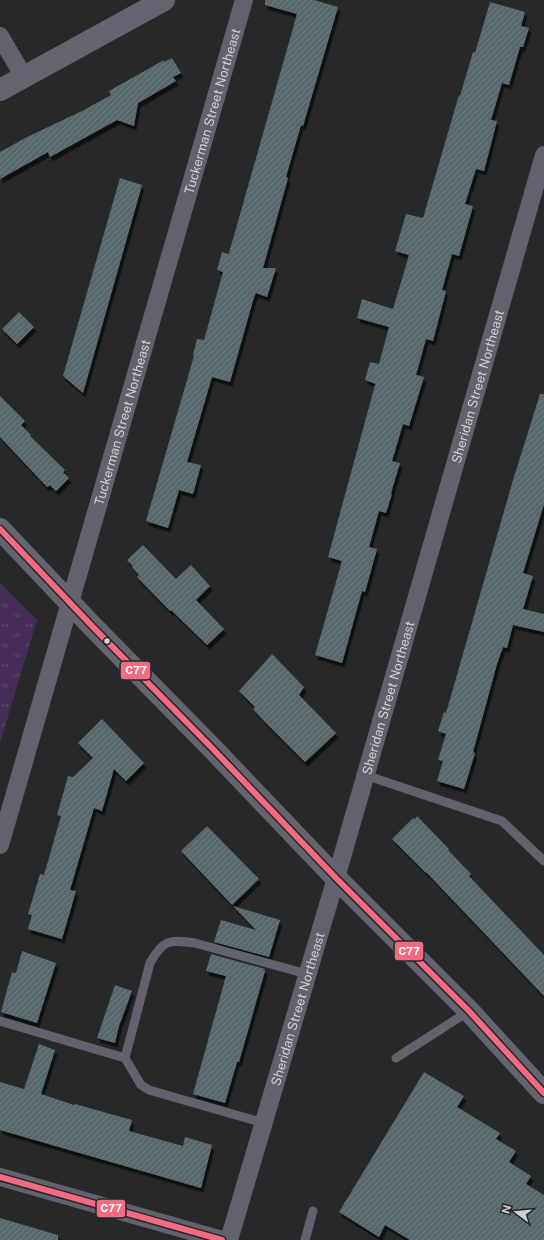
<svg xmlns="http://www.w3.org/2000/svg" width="544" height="1240" viewBox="0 0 544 1240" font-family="'Public Sans',sans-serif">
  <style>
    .grass { fill: url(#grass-tufts) }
    .building { fill: url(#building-hatch); filter: url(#shadow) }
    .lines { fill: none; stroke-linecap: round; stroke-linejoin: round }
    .lane { stroke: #61626d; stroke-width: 9 }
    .street { stroke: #61626d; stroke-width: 18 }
    .secondary { stroke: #636470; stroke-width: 22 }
    .bus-1-casing { stroke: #26272a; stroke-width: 9 }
    .bus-1 { stroke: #f46a80; stroke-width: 6 }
    .bus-dot { fill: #d0d1d2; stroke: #26272a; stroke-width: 1.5 }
    .labels { text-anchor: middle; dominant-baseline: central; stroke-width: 4; stroke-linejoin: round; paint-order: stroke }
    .street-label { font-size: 13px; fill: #d0d1d2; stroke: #26272a }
    .line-badge { stroke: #26272a; stroke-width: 1.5 }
    .badge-label { font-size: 11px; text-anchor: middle; font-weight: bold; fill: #fff }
  </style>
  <defs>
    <pattern id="grass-tufts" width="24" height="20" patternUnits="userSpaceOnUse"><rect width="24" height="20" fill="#442b58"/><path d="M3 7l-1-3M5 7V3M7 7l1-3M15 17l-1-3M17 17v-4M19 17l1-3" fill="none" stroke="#5e496f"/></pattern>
    <pattern id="building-hatch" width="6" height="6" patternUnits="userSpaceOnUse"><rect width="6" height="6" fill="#57676e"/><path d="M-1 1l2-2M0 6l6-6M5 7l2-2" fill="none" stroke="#6e7c82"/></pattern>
    <filter id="shadow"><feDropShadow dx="2.5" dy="4.5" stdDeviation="0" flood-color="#0009"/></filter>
  </defs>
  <rect width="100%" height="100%" fill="#272829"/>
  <path class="grass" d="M 0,583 L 37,620 L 0,743 Z"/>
  <path class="building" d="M 265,0 L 314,0 L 338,7 L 303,126 L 301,125 L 286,177 L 288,178 L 263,268 L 276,268 L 267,297 L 256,293 L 254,297 L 230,382 L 212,377 L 187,462 L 201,465 L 193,494 L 179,490 L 168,528 L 146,521 L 194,356 L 193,355 L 197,339 L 204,340 L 223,272 L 217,270 L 222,252 L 228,254 L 229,253 L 297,14 L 265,5 Z
    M 490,2 L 525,12 L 521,26 L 529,28 L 523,47 L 520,47 L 509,85 L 502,83 L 491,120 L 497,121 L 484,171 L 476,169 L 465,204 L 473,206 L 459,256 L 452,254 L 442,290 L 446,291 L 433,341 L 426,339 L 416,375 L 424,377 L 409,426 L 403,424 L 392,461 L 400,463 L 391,493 L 392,494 L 386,513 L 379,511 L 369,547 L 377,549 L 365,592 L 362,591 L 342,663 L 315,655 L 342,561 L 328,557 L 375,385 L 376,384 L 365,380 L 370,362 L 379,364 L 389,327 L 357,318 L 362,299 L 393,309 L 409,255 L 395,251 L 406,214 L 423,218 L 459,95 L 460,96 L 473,52 L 475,53 Z
    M 172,58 L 181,73 L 173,77 L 176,81 L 138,103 L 134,126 L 117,120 L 50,157 L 48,152 L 0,179 L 0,152 L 27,137 L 82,111 L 111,95 L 109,91 L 164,60 L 164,62 Z
    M 120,178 L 142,185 L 83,393 L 63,376 Z
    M 19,312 L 34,327 L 17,344 L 2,329 Z
    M 540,394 L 544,394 L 544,504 L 523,573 L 533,576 L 523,609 L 544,614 L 544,632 L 513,625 L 507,648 L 503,647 L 497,664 L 473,752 L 475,753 L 464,789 L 437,781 L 443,761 L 438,760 L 446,734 L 438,731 L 444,712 L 446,713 L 513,480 Z
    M 0,396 L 25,421 L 21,425 L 31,435 L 30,436 L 65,470 L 63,472 L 69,478 L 56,491 L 50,485 L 47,487 L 0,437 Z
    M 143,545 L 176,579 L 191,565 L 210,586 L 196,600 L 224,629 L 207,645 L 171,610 L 170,611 L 137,577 L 139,575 L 132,567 L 133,566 L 127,560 Z
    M 272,654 L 304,687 L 299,695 L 336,733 L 305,762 L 264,721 L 253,709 L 255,707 L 239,691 Z
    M 102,719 L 144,763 L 126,781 L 114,769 L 102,811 L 94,808 L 70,890 L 76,891 L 62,939 L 28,929 L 32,915 L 28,914 L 40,874 L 44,875 L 61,816 L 57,815 L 68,776 L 73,777 L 93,758 L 78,743 Z
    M 417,816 L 449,849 L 448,850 L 471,874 L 469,876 L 544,955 L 544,996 L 427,873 L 426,873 L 392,839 L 413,818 L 415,819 Z
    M 207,826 L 259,879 L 232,905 L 181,851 Z
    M 233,906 L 280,920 L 269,957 L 214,942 L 221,920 L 256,930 Z
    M 22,951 L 56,963 L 37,1023 L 1,1012 L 12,972 L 16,973 Z
    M 211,954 L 265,969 L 264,971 L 265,971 L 239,1062 L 237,1062 L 225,1103 L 193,1094 L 226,976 L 206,971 Z
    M 115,985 L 132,991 L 119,1026 L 115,1043 L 97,1038 Z
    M 39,1044 L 55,1050 L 41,1094 L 74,1105 L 75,1104 L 132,1120 L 129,1131 L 183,1146 L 185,1137 L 212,1145 L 201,1188 L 0,1130 L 0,1082 L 24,1089 Z
    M 424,1072 L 464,1096 L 457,1107 L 500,1133 L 496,1139 L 516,1151 L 509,1162 L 531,1176 L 526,1184 L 544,1195 L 544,1240 L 410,1240 L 385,1225 L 379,1237 L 339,1212 Z
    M 0,1218 L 58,1235 L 58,1240 L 0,1240 Z"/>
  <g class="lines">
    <path class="lane" d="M 365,775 L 502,821 L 544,861
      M 0,1021 L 125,1058 L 141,1085 L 149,1090 L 264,1123
      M 125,1058 L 150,963 C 163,940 169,939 195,943 L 307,974
      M 396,1058 L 469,1011
      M 305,1240 L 313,1211"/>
    <g class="street">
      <path d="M 0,36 L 24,77"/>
      <path id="s1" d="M 0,845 L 244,0"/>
      <path d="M 0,1177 L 222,1240"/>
      <path id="s2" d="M 229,1240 L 336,878 L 544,155"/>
    </g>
    <path class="secondary" d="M 0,90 L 164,0
      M 0,529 L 92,626 L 211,747 L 336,878 L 469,1011 L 544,1093"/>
    <defs>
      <path id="bus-1" d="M 0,529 L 92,626 L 211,747 L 336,878 L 469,1011 L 544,1093
        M 0,1177 L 222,1240"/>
    </defs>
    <use href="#bus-1" class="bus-1-casing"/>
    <use href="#bus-1" class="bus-1"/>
  </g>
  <circle class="bus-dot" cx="107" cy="641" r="3.5"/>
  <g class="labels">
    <g class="street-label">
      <text stroke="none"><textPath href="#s1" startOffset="764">Tuckerman Street Northeast</textPath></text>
      <text stroke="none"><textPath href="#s2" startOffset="889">Sheridan Street Northeast</textPath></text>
      <text stroke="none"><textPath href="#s1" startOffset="440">Tuckerman Street Northeast</textPath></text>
      <text stroke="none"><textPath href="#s2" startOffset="565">Sheridan Street Northeast</textPath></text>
      <text stroke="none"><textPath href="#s2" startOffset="241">Sheridan Street Northeast</textPath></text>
    </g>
  </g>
  <g class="line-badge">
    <rect x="120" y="661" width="31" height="19" rx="4" fill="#f46a80"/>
    <rect x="394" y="941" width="30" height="20" rx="4" fill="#f46a80"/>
    <rect x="96" y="1199" width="30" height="19" rx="4" fill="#f46a80"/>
  </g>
  <g class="badge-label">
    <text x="136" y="674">C77</text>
    <text x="409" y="955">C77</text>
    <text x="111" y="1212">C77</text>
  </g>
  <g transform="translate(516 1212) rotate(286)" stroke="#26272a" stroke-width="3" paint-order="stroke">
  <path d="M0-3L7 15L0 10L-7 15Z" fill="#d0d1d2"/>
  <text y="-6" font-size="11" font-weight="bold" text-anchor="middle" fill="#d0d1d2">N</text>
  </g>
</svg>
